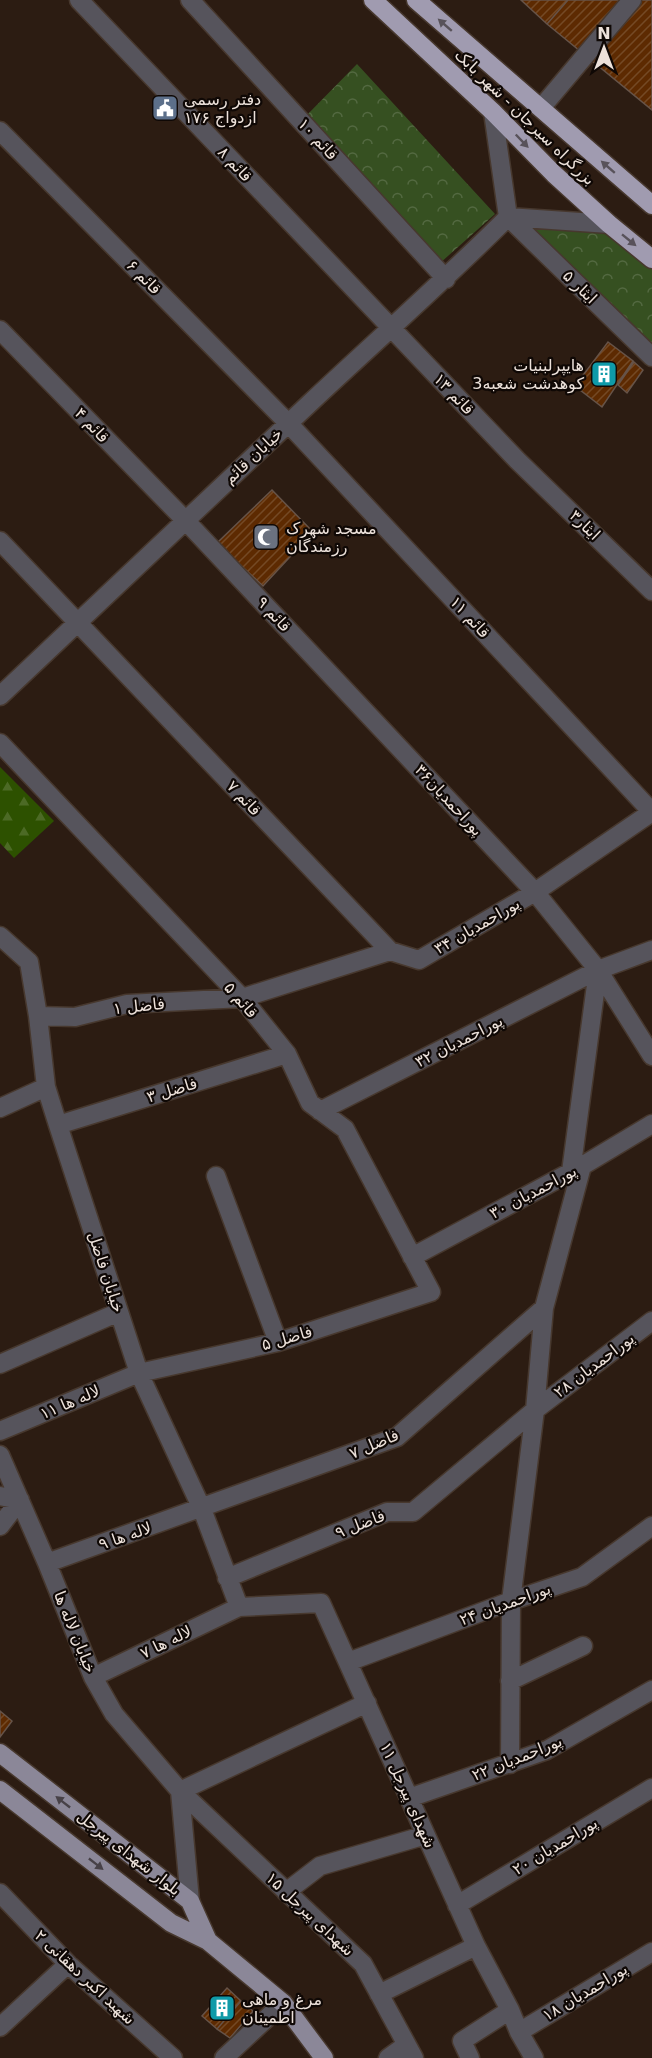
<svg xmlns="http://www.w3.org/2000/svg" width="652" height="2058" viewBox="0 0 652 2058" font-family="'DejaVu Sans','Noto Naskh Arabic',sans-serif">
  <style>
    .forest { fill: url(#forest-firs) }
    .park { fill: url(#park-crowns) }
    .building { fill: url(#building-hatch); stroke: #665348; stroke-width: 1.5 }
    .lines { fill: none; stroke-linecap: round; stroke-linejoin: round }
    .minor-casing { stroke: #47382e; stroke-width: 21 }
    .major-casing { stroke: #47382e; stroke-width: 21 }
    .highway-casing { stroke: #47382e; stroke-width: 21 }
    .minor { stroke: #56545c; stroke-width: 18 }
    .major { stroke: #8b8798; stroke-width: 18 }
    .highway { stroke: #a09bb0; stroke-width: 18 }
    .oneway { fill: #58525a }
    .oneway2 { fill: #474147 }
    .labels { text-anchor: middle; dominant-baseline: central; stroke-width: 4.5; stroke-linejoin: round; paint-order: stroke }
    .poi-label { font-size: 16px; fill: #ece1da; stroke: #0f0805; text-anchor: start }
    .street-label { font-size: 16px; fill: #ece1da; stroke: #0f0805 }
  </style>
  <defs>
    <pattern id="forest-firs" width="22" height="20" patternUnits="userSpaceOnUse" patternTransform="scale(1.5)"><rect width="22" height="20" fill="#2d5100"/><path d="M5 1l3.5 6h-7zM16 11l3.5 6h-7z" fill="#4c6a25"/></pattern>
    <pattern id="park-crowns" width="20" height="18" patternUnits="userSpaceOnUse" patternTransform="scale(1.5)"><rect width="20" height="18" fill="#365021"/><path d="M2 6a3 3 0 1 1 6 0M12 15a3 3 0 1 1 6 0" fill="none" stroke="#536941"/></pattern>
    <pattern id="building-hatch" width="6" height="6" patternUnits="userSpaceOnUse" patternTransform="scale(1.5)"><rect width="6" height="6" fill="#5d2a01"/><path d="M-1 1l2-2M0 6l6-6M5 7l2-2" fill="none" stroke="#744925"/></pattern>
  </defs>
  <rect width="100%" height="100%" fill="#2c1c12"/>
  <path class="forest" d="M 0,767 L 54,821 L 14,858 L 0,843 Z"/>
  <path class="park" d="M 357,64 L 495,214 L 439,264 L 305,117 Z
    M 525,223 L 607,229 L 652,267 L 652,349 Z"/>
  <path class="building" d="M 521,0 L 568,0 L 547,24 Z
    M 568,0 L 652,0 L 652,110 L 547,24 Z
    M 608,342 L 633,361 L 602,407 L 575,386 Z
    M 634,362 L 643,370 L 627,393 L 618,385 Z
    M 272,490 L 313,532 L 263,586 L 217,543 Z
    M 0,1711 L 12,1721 L 0,1737 Z
    M 227,1988 L 241,2001 L 217,2029 L 202,2016 Z
    M 241,2001 L 253,2011 L 230,2038 L 217,2029 Z"/>
  <g class="lines">
    <defs>
      <path id="minor" d="M 79,0 L 517,460 L 652,591
        M 190,0 L 446,279
        M 541,108 L 632,0
        M 493,112 L 508,217
        M 0,131 L 288,423 L 652,812
        M 508,217 L 652,357
        M 508,217 L 609,224
        M 0,330 L 185,520 L 535,892 L 598,970 L 652,1056
        M 0,541 L 390,951 L 419,960 L 535,892 L 652,812
        M 0,696 C 103,598 206,500 310,403 C 376,341 444,281 508,217
        M 0,743 L 242,998 L 287,1054 L 310,1103 L 345,1129 L 431,1292 L 278,1342 L 139,1373 L 0,1431
        M 0,936 L 29,962 L 38,1016 L 46,1087 L 58,1125 L 139,1373 L 202,1509 L 239,1607
        M 38,1016 L 75,1017 L 127,1004 L 242,998 L 390,951
        M 0,1108 L 46,1087
        M 320,1111 L 598,970 L 652,950
        M 58,1125 L 287,1054
        M 571,1172 L 598,970
        M 216,1176 L 278,1342
        M 412,1257 L 582,1166 L 652,1124
        M 0,1364 L 119,1312
        M 0,1455 L 47,1563 L 93,1677 L 114,1714 L 180,1791 L 363,1964 L 414,2058
        M 0,1496 L 20,1500 L 0,1526
        M 47,1563 L 397,1437 L 544,1308
        M 227,1578 L 387,1512 L 413,1512 L 535,1410 L 652,1321
        M 348,1662 L 511,1601 L 582,1577 L 652,1526
        M 93,1677 L 239,1607 L 321,1603 L 476,1946 L 510,2010 L 519,2032 L 534,2058
        M 510,1681 L 583,1646
        M 510,1764 L 511,1601 L 535,1410 L 544,1308 L 582,1166
        M 180,1791 L 367,1703
        M 180,1791 L 190,1901
        M 409,1798 L 547,1750 L 652,1690
        M 286,1892 L 320,1866 L 426,1835
        M 0,1893 L 68,1964 L 173,2058
        M 457,1905 L 652,1788
        M 379,1994 L 476,1946
        M 0,2027 L 68,1964
        M 519,2032 L 652,1952
        M 224,2058 L 283,2003
        M 388,2058 L 406,2045
        M 470,2058 L 462,2041 L 510,2010"/>
      <path id="major" d="M 0,1753 L 190,1901 L 208,1941
        M 0,1790 L 171,1923 L 208,1941 L 283,2003 L 324,2058"/>
      <path id="highway" d="M 373,0 L 493,112 L 554,174 L 609,224 L 652,259
        M 416,0 L 652,205"/>
    </defs>
    <use href="#minor" class="minor-casing"/>
    <use href="#major" class="major-casing"/>
    <use href="#highway" class="highway-casing"/>
    <use href="#minor" class="minor"/>
    <use href="#major" class="major"/>
    <use href="#highway" class="highway"/>
  </g>
  <defs><path id="oneway-solid" d="M-6-.8H1V-3.2L6.5 0L1 3.2V.8H-6Z" transform="scale(1.5)"/></defs>
  <g class="oneway">
    <use href="#oneway-solid" transform="translate(445 25) rotate(-139)"/>
    <use href="#oneway-solid" transform="translate(522 141) rotate(46)"/>
    <use href="#oneway-solid" transform="translate(608 167) rotate(-139)"/>
    <use href="#oneway-solid" transform="translate(629 240) rotate(39)"/>
  </g>
  <g class="oneway2">
    <use href="#oneway-solid" transform="translate(63 1802) rotate(-142)"/>
    <use href="#oneway-solid" transform="translate(96 1864) rotate(38)"/>
  </g>
  <defs>
    <symbol id="civic-square" viewBox="-11 -11 22 22"><rect x="-9" y="-9" width="18" height="18" rx="4" fill="#5c6f8a" stroke="#0f0805"/><path d="M-.6-6.5H3V-4.5H.6V-3L4-1V1h2V6H-6V1h2V-1L-.6-3ZM-1.2 2.5V6h2.4V2.5Z" fill="#fff"/></symbol>
    <symbol id="building-square" viewBox="-11 -11 22 22"><rect x="-9" y="-9" width="18" height="18" rx="4" fill="#0f9aa8" stroke="#0f0805"/><path d="M-4-6H4V6H1V3H-1V6H-4ZM-2.5-4.3h1.7v1.8h-1.7ZM.8-4.3h1.7v1.8H.8ZM-2.5-1h1.7V.8h-1.7ZM.8-1h1.7V.8H.8Z" fill="#fff"/></symbol>
    <symbol id="mosque-square" viewBox="-11 -11 22 22"><rect x="-9" y="-9" width="18" height="18" rx="4" fill="#6b7280" stroke="#0f0805"/><path d="M3.5-4.9A6 6 0 1 0 3.5 4.9A5 5 0 1 1 3.5-4.9Z" fill="#fff"/></symbol>
  </defs>
  <g fill-rule="evenodd">
    <use href="#civic-square" x="150" y="93" width="30" height="30"/>
    <use href="#building-square" x="589" y="359" width="30" height="30"/>
    <use href="#mosque-square" x="251" y="522" width="30" height="30"/>
    <use href="#building-square" x="207" y="1993" width="30" height="30"/>
  </g>
  <g class="labels">
    <g class="poi-label">
      <text x="184" y="99">دفتر رسمی<tspan x="184" dy="18">ازدواج ۱۷۶</tspan></text>
      <text x="584" y="365" text-anchor="end">هایپرلبنیات<tspan x="584" dy="18">کوهدشت شعبه3</tspan></text>
      <text x="286" y="528">مسجد شهرک<tspan x="286" dy="18">رزمندگان</tspan></text>
      <text x="242" y="1999">مرغ و ماهی<tspan x="242" dy="18">اطمینان</tspan></text>
    </g>
    <g class="street-label">
      <text transform="translate(525 117) rotate(44)">بزرگراه سیرجان - شهر بابک</text>
      <text transform="translate(318 139) rotate(47)">قائم ۱۰</text>
      <text transform="translate(235 164) rotate(46)">قائم ۸</text>
      <text transform="translate(144 277) rotate(45)">قائم ۶</text>
      <text transform="translate(580 287) rotate(44)">ایثار ۵</text>
      <text transform="translate(454 394) rotate(46)">قائم ۱۳</text>
      <text transform="translate(92 425) rotate(46)">قائم ۴</text>
      <text transform="translate(253 456) rotate(-43)">خیابان قائم</text>
      <text transform="translate(585 525) rotate(44)">ایثار۳</text>
      <text transform="translate(274 614) rotate(47)">قائم ۹</text>
      <text transform="translate(470 617) rotate(47)">قائم ۱۱</text>
      <text transform="translate(244 798) rotate(46)">قائم ۷</text>
      <text transform="translate(449 800) rotate(47)">پوراحمدیان۳۶</text>
      <text transform="translate(477 926) rotate(-30)">پوراحمدیان ۳۴</text>
      <text transform="translate(241 1000) rotate(49)">قائم ۵</text>
      <text transform="translate(139 1006) rotate(-6)">فاضل ۱</text>
      <text transform="translate(459 1041) rotate(-27)">پوراحمدیان ۳۲</text>
      <text transform="translate(172 1090) rotate(-17)">فاضل ۳</text>
      <text transform="translate(533 1192) rotate(-28)">پوراحمدیان ۳۰</text>
      <text transform="translate(106 1272) rotate(72)">خیابان فاضل</text>
      <text transform="translate(287 1338) rotate(-16)">فاضل ۵</text>
      <text transform="translate(594 1365) rotate(-37)">پوراحمدیان ۲۸</text>
      <text transform="translate(70 1402) rotate(-23)">لاله ها ۱۱</text>
      <text transform="translate(374 1444) rotate(-23)">فاضل ۷</text>
      <text transform="translate(360 1524) rotate(-21)">فاضل ۹</text>
      <text transform="translate(125 1536) rotate(-19)">لاله ها ۹</text>
      <text transform="translate(505 1604) rotate(-20)">پوراحمدیان ۲۴</text>
      <text transform="translate(75 1632) rotate(68)">خیابان لاله ها</text>
      <text transform="translate(166 1642) rotate(-26)">لاله ها ۷</text>
      <text transform="translate(517 1758) rotate(-22)">پوراحمدیان ۲۲</text>
      <text transform="translate(408 1795) rotate(66)">شهدای پیرجل ۱۱</text>
      <text transform="translate(555 1846) rotate(-31)">پوراحمدیان ۲۰</text>
      <text transform="translate(129 1853) rotate(38)">بلوار شهدای پیرجل</text>
      <text transform="translate(310 1914) rotate(43)">شهدای پیرجل ۱۵</text>
      <text transform="translate(85 1977) rotate(43)">شهید اکبر دهقانی ۲</text>
      <text transform="translate(585 1992) rotate(-31)">پوراحمدیان ۱۸</text>
    </g>
  </g>
  <g transform="translate(604 48)" stroke="#0f0805" stroke-width="4.5" paint-order="stroke">
  <path d="M0-4.5L10 22L0 15L-10 22Z" fill="#ece1da"/>
  <text y="-9" font-size="16" font-weight="bold" text-anchor="middle" fill="#ece1da">N</text>
  </g>
</svg>
